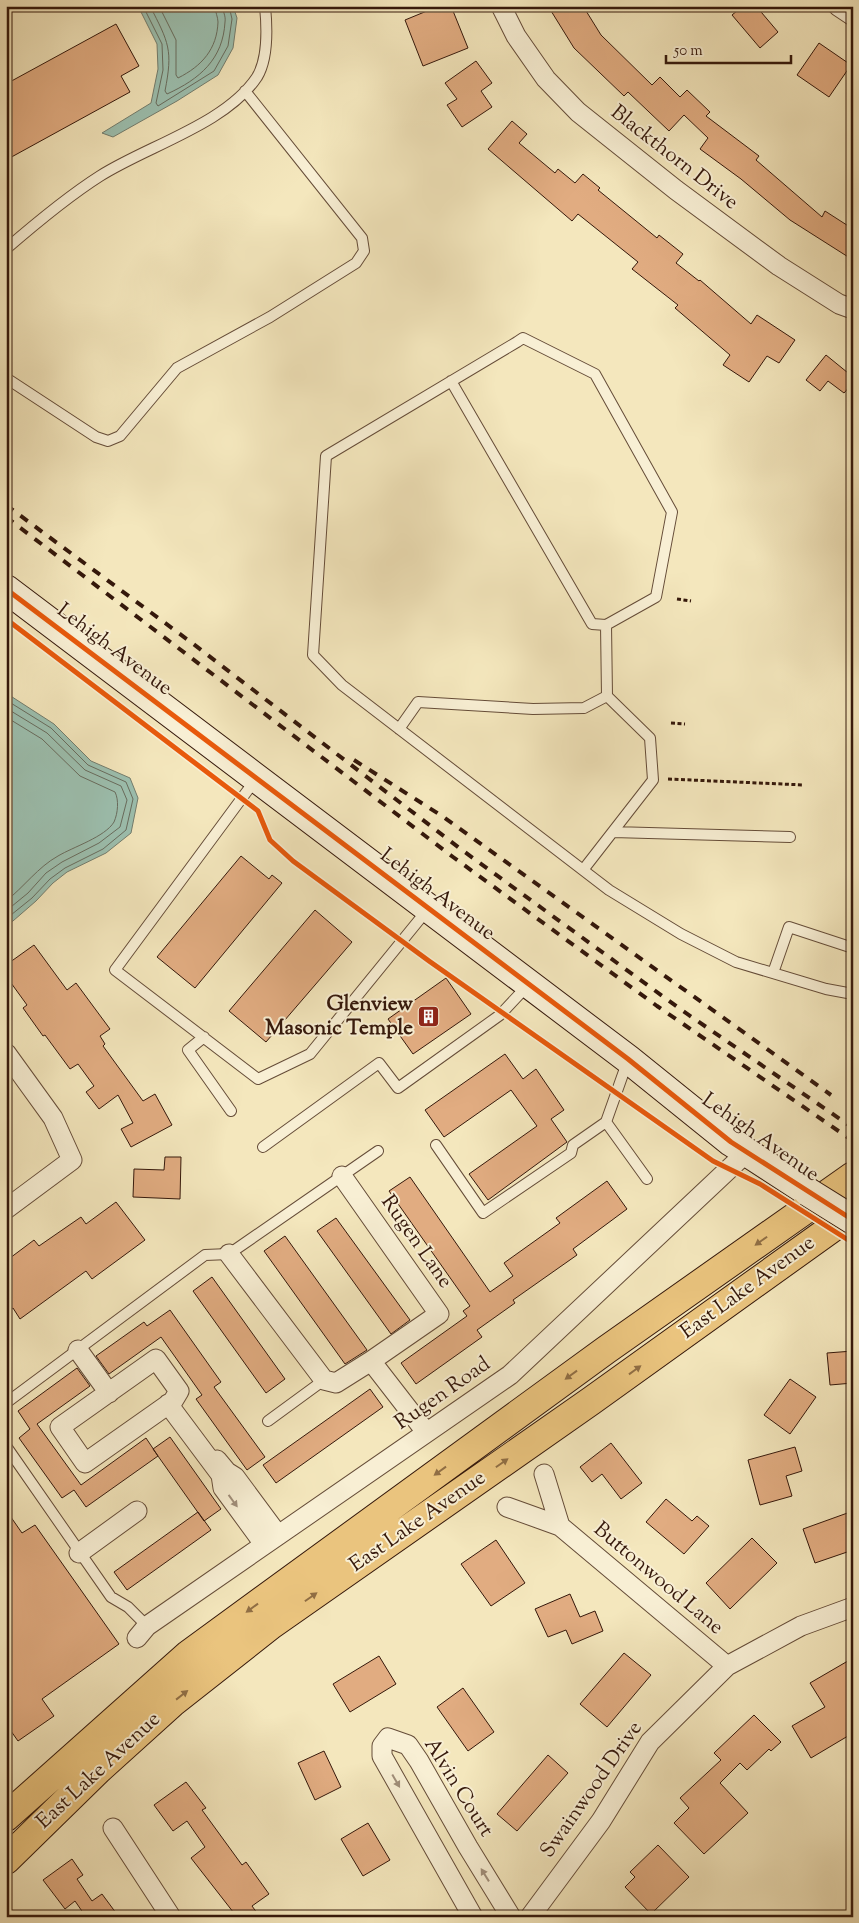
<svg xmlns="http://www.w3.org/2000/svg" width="859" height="1923" viewBox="0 0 859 1923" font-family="'Sorts Mill Goudy',serif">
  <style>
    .water { fill: #9cc0b0; stroke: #737d6e }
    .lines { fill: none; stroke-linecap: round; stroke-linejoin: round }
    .shore { stroke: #686c5e; stroke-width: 1 }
    .building { fill: #e1ac81; stroke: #35180b }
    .lane-casing { stroke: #654c38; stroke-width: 12 }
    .street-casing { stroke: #654c38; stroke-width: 21 }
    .secondary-casing { stroke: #35180b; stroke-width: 30 }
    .primary-casing { stroke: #35180b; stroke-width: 30 }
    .path { stroke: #35180b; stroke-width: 3; stroke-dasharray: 4 2.5; stroke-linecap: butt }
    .lane { stroke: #f8efd4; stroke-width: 10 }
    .street { stroke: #f8efd4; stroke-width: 19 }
    .secondary { stroke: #f8efd4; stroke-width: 28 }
    .primary { stroke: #eac47e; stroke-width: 28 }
    .rail { stroke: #35180b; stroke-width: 4; stroke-dasharray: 9 9; stroke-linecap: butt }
    .secondary-bridge-casing { stroke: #35180b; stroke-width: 30; stroke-linecap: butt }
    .secondary-bridge { stroke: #f8efd4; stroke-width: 28 }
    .cycleway-casing { stroke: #f8efd4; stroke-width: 8 }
    .cycleway { stroke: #e8590c; stroke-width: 5 }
    .oneway { fill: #906e44 }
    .oneway2 { fill: #a08e7a }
    .labels { text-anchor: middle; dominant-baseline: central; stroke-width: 4; stroke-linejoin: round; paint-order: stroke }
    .street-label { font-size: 21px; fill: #35180b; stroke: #f8efd4 }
    .poi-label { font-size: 21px; font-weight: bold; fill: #35180b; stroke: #f8efd4; text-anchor: end }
  </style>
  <rect width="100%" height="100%" fill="#f4e7bd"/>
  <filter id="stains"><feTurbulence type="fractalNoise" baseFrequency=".004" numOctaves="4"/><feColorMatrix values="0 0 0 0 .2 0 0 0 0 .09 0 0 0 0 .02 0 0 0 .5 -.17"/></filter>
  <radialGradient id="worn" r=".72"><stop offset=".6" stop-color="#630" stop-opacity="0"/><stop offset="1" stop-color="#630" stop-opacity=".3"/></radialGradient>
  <path class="water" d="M 138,6 L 233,6 L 237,18 L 233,48 L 218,75 L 177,101 L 113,137 L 102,133 L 151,103 L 158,69 L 157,44 Z
    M 6,693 L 54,724 L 91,761 L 130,778 L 138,798 L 131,833 L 106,853 L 67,872 L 53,883 L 36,901 L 6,927 Z"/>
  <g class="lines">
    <path class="shore" d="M 143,6 L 162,44 L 163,70 L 156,103 L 158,106 L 214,71 L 228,46 L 232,19 L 229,6
      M 150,6 C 169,43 173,50 165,91 L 167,94 C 200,79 223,59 225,22 C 226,16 223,12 222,6
      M 159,6 L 176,40 L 176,75 L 178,78 C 202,66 217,49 218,22 C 218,17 215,12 215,6
      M 6,700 L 51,728 L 88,765 L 126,782 L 133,799 L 126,830 L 103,849 L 65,868 L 50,879 L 32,898 L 6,919
      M 6,708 L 47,733 L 85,770 L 121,786 L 127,800 L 120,827 L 99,843 L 62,862 L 46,873 L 28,893 L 6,911
      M 6,717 L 42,739 L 80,776 L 115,792 C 119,800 118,813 114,822 C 105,837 73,847 58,856 C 38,867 24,887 6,901"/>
  </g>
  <path class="building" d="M 439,6 L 451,6 L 468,48 L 423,66 L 405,20 Z
    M 548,6 L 583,6 L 601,35 L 652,85 L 660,77 L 680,97 L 687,90 L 710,112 L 706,116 L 759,156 L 756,160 L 822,217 L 825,211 L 853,229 L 853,260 L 790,220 L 741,179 L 700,149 L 708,138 L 684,115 L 669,131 L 628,92 L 624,96 L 574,48 Z
    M 743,6 L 756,6 L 778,32 L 760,48 L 732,15 Z
    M 116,24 L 139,66 L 121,76 L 130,92 L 6,160 L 6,84 Z
    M 819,43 L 851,65 L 829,97 L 797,75 Z
    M 476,61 L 492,83 L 481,91 L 492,107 L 462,127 L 447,105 L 457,99 L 445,83 Z
    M 512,121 L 527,134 L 519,143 L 555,173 L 558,169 L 575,183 L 583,174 L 600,188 L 598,190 L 657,238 L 659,235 L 683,254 L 676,263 L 699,281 L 700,280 L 751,324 L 757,315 L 795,340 L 779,363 L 767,356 L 749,382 L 723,365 L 730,355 L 675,308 L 678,305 L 632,269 L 638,262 L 578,214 L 572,221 L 488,149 Z
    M 826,355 L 853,377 L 853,383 L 844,393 L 828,381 L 820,391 L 806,380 Z
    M 241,856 L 269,879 L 272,875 L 282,883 L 195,988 L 157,957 Z
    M 315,910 L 352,942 L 266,1042 L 229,1011 Z
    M 34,945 L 67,990 L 76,983 L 110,1029 L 100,1036 L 105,1044 L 103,1046 L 143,1101 L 155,1094 L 172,1125 L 131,1147 L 121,1129 L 133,1123 L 118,1095 L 99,1109 L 86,1092 L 94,1086 L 78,1064 L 70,1069 L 45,1035 L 43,1036 L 23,1008 L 27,1005 L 6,976 L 6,965 Z
    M 446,978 L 471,1014 L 413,1054 L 388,1019 Z
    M 505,1054 L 523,1079 L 536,1069 L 564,1110 L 551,1119 L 567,1142 L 488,1200 L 469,1174 L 537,1126 L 511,1090 L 444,1137 L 425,1110 Z
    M 165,1157 L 181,1157 L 180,1199 L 133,1197 L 134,1169 L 164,1170 Z
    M 410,1177 L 490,1292 L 513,1276 L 504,1263 L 560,1223 L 556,1218 L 607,1181 L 627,1209 L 573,1249 L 577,1255 L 513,1300 L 515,1303 L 477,1330 L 482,1337 L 416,1384 L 401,1363 L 467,1316 L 463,1311 L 470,1306 L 389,1191 Z
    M 116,1202 L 145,1240 L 92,1279 L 86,1271 L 20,1319 L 13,1308 L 6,1313 L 6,1261 L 34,1240 L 39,1246 L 81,1217 L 86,1224 Z
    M 336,1218 L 410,1320 L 391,1334 L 317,1231 Z
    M 285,1236 L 367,1350 L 345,1364 L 264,1251 Z
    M 212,1277 L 285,1379 L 266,1393 L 193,1291 Z
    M 170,1310 L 221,1382 L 214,1387 L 265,1457 L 247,1470 L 196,1399 L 202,1395 L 161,1337 L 109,1374 L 96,1356 L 144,1322 L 147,1326 Z
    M 853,1351 L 853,1383 L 830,1385 L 827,1353 Z
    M 77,1368 L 90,1386 L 37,1424 L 81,1485 L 146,1438 L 158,1456 L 86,1507 L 74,1490 L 62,1498 L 19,1438 L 30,1429 L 18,1411 Z
    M 790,1379 L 816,1397 L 790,1434 L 764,1415 Z
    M 370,1389 L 383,1407 L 276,1483 L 263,1465 Z
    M 170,1437 L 221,1509 L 204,1521 L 153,1449 Z
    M 611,1443 L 642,1483 L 621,1499 L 602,1474 L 592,1482 L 580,1467 Z
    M 795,1447 L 802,1471 L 786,1476 L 792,1496 L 760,1505 L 748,1460 Z
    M 666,1499 L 692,1521 L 697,1516 L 709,1526 L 684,1554 L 646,1522 Z
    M 6,1510 L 22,1533 L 35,1525 L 119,1644 L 42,1699 L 54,1716 L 18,1741 L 6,1724 Z
    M 853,1511 L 853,1550 L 815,1563 L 803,1529 Z
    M 198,1512 L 211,1530 L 127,1590 L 114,1572 Z
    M 752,1538 L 777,1563 L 730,1609 L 706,1583 Z
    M 496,1540 L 525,1583 L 491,1606 L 461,1564 Z
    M 570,1594 L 580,1617 L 595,1611 L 603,1631 L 572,1644 L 566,1630 L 548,1637 L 535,1609 Z
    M 624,1653 L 651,1675 L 607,1727 L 580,1704 Z
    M 379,1656 L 396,1684 L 350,1712 L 333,1684 Z
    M 853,1658 L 853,1733 L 811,1758 L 792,1726 L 825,1707 L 810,1683 Z
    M 463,1688 L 494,1732 L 468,1751 L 437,1707 Z
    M 754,1715 L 781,1742 L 771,1751 L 769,1749 L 747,1770 L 740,1763 L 720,1783 L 748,1813 L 704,1854 L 674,1823 L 689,1808 L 680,1798 L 721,1760 L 714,1753 Z
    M 324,1751 L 341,1787 L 315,1800 L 298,1763 Z
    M 548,1755 L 568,1773 L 517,1831 L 497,1814 Z
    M 186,1782 L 206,1808 L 202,1810 L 242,1865 L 246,1862 L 269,1894 L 252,1906 L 260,1917 L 237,1917 L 191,1858 L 205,1847 L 187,1821 L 173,1831 L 154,1805 Z
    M 368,1823 L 390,1860 L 363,1876 L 341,1839 Z
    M 658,1845 L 689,1877 L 651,1914 L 625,1887 L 635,1877 L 630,1872 Z
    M 72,1859 L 83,1875 L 77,1879 L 92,1901 L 102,1894 L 119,1917 L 86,1917 L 75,1901 L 65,1909 L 43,1880 Z"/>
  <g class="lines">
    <defs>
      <path id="lane" d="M 6,249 C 36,223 67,197 100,176 C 147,146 226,124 257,77 C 268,59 267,26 265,6
        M 6,378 L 96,437 L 108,441 L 120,436 L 177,368 L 270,317 L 356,263 L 364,251 L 362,238 L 245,91
        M 451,381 L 592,624 L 606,625 L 656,597 L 672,512 L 595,374 L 523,338 L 517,342 L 326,456 L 313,655 L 342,685 L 609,890 L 681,934 L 736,962 L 826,989 L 853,994
        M 399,729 L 418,702 L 533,709 L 584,708 L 607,696
        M 256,779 L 115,970 L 258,1079 L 310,1054 L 428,909
        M 613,832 L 790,837
        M 583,870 L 653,780 L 650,738 L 607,696 L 606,625
        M 773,973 L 789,927 L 853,948
        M 204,1037 L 188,1050 L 231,1111
        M 628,1060 L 606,1122 L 647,1179
        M 436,1145 L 483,1213 L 571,1153 L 573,1145 L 606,1122
        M 263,1147 L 379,1063 L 398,1088 L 500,1015 L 528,985
        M 6,1403 L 205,1255 L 229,1254 L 378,1151
        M 268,1421 L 324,1380
        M 6,1446 L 111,1597 L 128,1607 L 147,1626"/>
      <path id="street" d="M 501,6 L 516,36 L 546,79 L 578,112 L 676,190 L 779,266 L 839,304 L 853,309
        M 838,6 L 853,16
        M 6,1053 L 53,1118 L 72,1160 L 6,1209
        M 342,1176 L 439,1314 L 371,1361
        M 229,1254 L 324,1380 L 336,1383 L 371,1361 L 426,1432
        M 78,1350 L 109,1393
        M 156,1359 L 179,1391 L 173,1401 L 85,1463 L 60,1427 Z
        M 168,1404 L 221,1475 L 223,1488 L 264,1544
        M 217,1460 L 227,1472 L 235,1477 L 278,1535
        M 544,1474 L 560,1526 L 727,1666
        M 507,1507 L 560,1526
        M 79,1553 L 137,1511
        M 137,1638 L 147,1626 L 510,1375 L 747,1152
        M 113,1828 L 171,1917
        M 473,1917 L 382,1756 L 382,1746 L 388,1738 L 408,1745 L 419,1761 L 468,1847 L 511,1917
        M 530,1917 L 601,1821 L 650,1742 L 727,1666 L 801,1626 L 853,1607"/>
      <path id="secondary" d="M 6,589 L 628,1059 L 731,1142 L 808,1192"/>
      <path id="primary" d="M 6,1817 L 189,1654 L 606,1350 L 853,1176
        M 6,1860 L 99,1769 L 172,1703 L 271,1625 L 591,1401 L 853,1213"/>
    </defs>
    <use href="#lane" class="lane-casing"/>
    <use href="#street" class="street-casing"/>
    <use href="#secondary" class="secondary-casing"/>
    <use href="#primary" class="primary-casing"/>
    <path class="path" d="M 677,599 L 691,601
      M 671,723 L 685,724
      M 668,779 L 804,785"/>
    <use href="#lane" class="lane"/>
    <use href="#street" class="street"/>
    <use href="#secondary" class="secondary"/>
    <use href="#primary" class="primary"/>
    <path class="rail" d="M 6,505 L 192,643 L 462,850 L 683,1011 L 853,1128
      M 6,517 L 453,857 L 657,1006 L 853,1141
      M 354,760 L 442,816 L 831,1095"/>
    <defs>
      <path id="secondary-bridge" d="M 808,1192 L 853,1220"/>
    </defs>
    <use href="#secondary-bridge" class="secondary-bridge-casing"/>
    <use href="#secondary-bridge" class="secondary-bridge"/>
    <defs>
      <path id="cycleway" d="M 6,589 L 628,1059 L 731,1142 L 853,1220
        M 6,619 L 258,811 L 270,840 L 293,861 L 429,961 L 713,1161 L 760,1184 L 853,1243"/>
    </defs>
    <use href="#cycleway" class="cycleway-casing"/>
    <use href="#cycleway" class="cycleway"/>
  </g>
  <defs><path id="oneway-solid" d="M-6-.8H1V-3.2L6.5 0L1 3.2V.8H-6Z" transform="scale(1.25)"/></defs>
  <g class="oneway">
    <use href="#oneway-solid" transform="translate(761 1241) rotate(145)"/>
    <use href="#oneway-solid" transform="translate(635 1370) rotate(-36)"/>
    <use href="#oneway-solid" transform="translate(571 1375) rotate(144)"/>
    <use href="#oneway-solid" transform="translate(502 1463) rotate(-35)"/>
    <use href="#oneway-solid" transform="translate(440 1471) rotate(144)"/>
    <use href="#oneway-solid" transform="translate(311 1597) rotate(-35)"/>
    <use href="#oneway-solid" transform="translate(252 1608) rotate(144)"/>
    <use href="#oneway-solid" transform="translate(182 1695) rotate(-38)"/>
  </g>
  <g class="oneway2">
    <use href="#oneway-solid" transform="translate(233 1501) rotate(54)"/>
    <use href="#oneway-solid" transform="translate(396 1781) rotate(60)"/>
    <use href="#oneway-solid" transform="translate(485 1875) rotate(-122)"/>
  </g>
  <defs>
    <symbol id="building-square" viewBox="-11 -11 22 22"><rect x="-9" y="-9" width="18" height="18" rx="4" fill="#8f2418" stroke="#f8efd4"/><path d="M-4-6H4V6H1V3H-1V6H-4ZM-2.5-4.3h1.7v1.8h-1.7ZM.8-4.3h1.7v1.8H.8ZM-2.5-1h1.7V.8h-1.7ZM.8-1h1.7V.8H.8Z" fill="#fff"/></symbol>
  </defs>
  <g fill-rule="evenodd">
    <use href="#building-square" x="416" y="1004" width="25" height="25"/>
  </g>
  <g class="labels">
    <g class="street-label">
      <text transform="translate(674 158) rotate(38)">Blackthorn Drive</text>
      <text transform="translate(114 650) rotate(37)">Lehigh Avenue</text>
      <text transform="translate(437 895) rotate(37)">Lehigh Avenue</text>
      <text transform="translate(760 1138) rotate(35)">Lehigh Avenue</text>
      <text transform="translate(416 1242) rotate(55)">Rugen Lane</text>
      <text transform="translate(748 1288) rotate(-36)">East Lake Avenue</text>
      <text transform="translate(443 1394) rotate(-35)">Rugen Road</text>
      <text transform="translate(418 1522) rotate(-35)">East Lake Avenue</text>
      <text transform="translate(658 1579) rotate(40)">Buttonwood Lane</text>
      <text transform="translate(99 1771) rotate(-43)">East Lake Avenue</text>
      <text transform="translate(458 1788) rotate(58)">Alvin Court</text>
      <text transform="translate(592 1790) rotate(-55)">Swainwood Drive</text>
    </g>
    <g class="poi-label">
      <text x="413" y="1005">Glenview<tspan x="413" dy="24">Masonic Temple</tspan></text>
    </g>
  </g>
  <rect width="859" height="1923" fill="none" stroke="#f4e7bd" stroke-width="25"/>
  <rect x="8" y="8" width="844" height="1908" fill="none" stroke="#35180b" stroke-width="2.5"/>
  <rect x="12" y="12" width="834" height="1898" fill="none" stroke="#35180b"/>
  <path d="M666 55v8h125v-8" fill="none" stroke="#35180b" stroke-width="2.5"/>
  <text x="674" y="55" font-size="15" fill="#35180b" stroke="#f8efd4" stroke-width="4" paint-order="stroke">50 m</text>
  <rect width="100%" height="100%" filter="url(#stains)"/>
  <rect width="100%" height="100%" fill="url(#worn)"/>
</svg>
